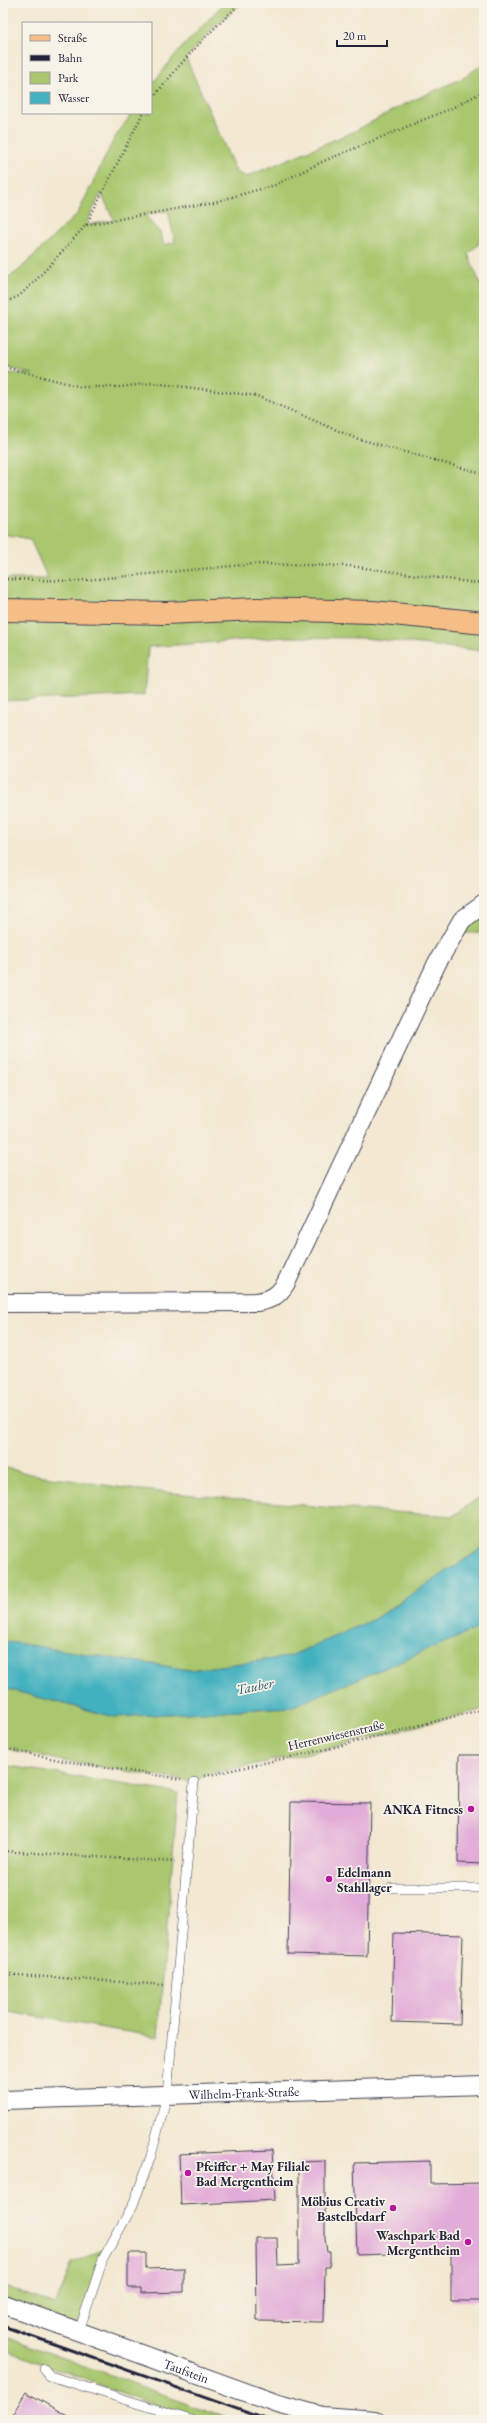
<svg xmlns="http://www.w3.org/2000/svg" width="487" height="2423" viewBox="0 0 487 2423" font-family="'EB Garamond',serif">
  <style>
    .green { fill: #a9c76e; stroke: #667454; fill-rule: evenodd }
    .water { fill: #43b1bf; stroke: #326a7d }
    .building { fill: #e2acd8 }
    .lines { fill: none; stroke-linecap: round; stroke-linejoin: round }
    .lane-casing { stroke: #414052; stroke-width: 10 }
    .street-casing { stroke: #414052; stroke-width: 20 }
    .primary-casing { stroke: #414052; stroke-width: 24 }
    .path { stroke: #414052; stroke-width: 2.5; stroke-dasharray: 1 3; stroke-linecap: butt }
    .lane { stroke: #fff; stroke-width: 9 }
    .street { stroke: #fff; stroke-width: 18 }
    .primary { stroke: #f6be87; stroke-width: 22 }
    .rail { stroke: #22223b; stroke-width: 3 }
    .poi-dot { fill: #b5179e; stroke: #f7f3e8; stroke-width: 1.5 }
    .labels { text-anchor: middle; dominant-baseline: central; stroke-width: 3.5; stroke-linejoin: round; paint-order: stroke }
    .street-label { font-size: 13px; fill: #22223b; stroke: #f7f3e8 }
    .poi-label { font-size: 13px; font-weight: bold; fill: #22223b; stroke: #f7f3e8; text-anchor: end }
    .water-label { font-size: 14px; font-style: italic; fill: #2f5b70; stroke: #f7f3e8 }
  </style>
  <rect width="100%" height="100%" fill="#f7f3e8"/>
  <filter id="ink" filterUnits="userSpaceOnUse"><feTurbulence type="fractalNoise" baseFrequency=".025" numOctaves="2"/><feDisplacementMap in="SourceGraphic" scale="8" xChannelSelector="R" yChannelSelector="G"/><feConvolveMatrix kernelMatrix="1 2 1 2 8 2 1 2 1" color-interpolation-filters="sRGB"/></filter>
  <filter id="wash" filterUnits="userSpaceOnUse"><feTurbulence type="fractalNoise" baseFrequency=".012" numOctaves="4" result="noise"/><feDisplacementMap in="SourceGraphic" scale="16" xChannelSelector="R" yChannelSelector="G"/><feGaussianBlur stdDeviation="0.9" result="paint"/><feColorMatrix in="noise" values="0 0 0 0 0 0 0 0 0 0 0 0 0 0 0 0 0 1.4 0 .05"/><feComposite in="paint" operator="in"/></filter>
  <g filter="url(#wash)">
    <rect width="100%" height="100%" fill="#f3e8d1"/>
    <path class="green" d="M 224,3 L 241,3 L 213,29 L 186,58 L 236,172 L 246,177 L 355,131 L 401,106 L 465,77 L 484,63 L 484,239 L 468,254 L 484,293 L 484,409 L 481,412 L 484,418 L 484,623 L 479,632 L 484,635 L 484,651 L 364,638 L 287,637 L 148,647 L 144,695 L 3,701 L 3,579 L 48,579 L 30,539 L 3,534 L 3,373 L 33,374 L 9,368 L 3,363 L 3,280 L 17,272 L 78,213 L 114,139 L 132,113 L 151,113 L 151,86 L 175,55 ZM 101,193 L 114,220 L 87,225 L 86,224 ZM 168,211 L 175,242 L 164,245 L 160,233 L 145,215 Z
      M 484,910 L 484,933 L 454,933 Z
      M 3,1467 L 30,1474 L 131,1489 L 334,1508 L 453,1516 L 484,1494 L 484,1547 L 374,1619 L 288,1657 L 190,1670 L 3,1641 Z
      M 484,1626 L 484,1709 L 327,1749 L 208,1774 L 194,1782 L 64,1761 L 3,1748 L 3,1688 L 115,1717 L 291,1707 Z
      M 3,1765 L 178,1793 L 158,2037 L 3,2011 Z
      M 109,2247 L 79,2331 L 3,2304 L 3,2287 L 56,2304 L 72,2263 Z
      M 3,2336 L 234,2420 L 195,2420 L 3,2349 Z"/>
    <path class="water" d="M 484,1547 L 484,1626 L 291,1707 L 115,1717 L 3,1688 L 3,1641 L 190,1670 L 288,1657 L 374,1619 Z"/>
    <g id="blocks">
      <path class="building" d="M 459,1755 L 484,1755 L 484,1864 L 458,1863 Z
        M 291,1802 L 370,1803 L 367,1956 L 288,1954 Z
        M 394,1933 L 463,1935 L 460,2024 L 392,2022 Z
        M 272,2150 L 275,2200 L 181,2205 L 179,2154 Z
        M 325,2161 L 325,2239 L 327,2252 L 330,2252 L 330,2267 L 325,2267 L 324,2322 L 257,2321 L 256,2238 L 277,2238 L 278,2266 L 299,2265 L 299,2162 Z
        M 430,2161 L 430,2184 L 484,2183 L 484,2301 L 451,2301 L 451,2252 L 357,2255 L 354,2163 Z
        M 128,2253 L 146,2253 L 146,2269 L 184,2268 L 184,2292 L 141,2293 L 141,2288 L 128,2288 Z
        M 26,2392 L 74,2420 L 9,2420 Z"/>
    </g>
  </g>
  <g filter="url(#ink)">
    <use href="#blocks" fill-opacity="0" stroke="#414052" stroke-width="1"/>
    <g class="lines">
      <defs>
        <path id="lane" d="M 391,1888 L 484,1888
          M 79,2331 L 103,2259 L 133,2205 L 151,2156 L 167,2095 L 194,1782
          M 44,2369 L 50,2376 L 191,2420"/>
        <g id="street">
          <path d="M 3,1303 L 257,1302 C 271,1300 279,1295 286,1283 L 437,963 L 462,920 L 484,904"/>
          <path id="s1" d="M 3,2100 L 484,2085"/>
          <path id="s2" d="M 3,2304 L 278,2404 L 322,2416 L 375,2420"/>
        </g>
        <path id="primary" d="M 3,610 L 166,613 L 256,609 L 373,612 L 484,623"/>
      </defs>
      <use href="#lane" class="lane-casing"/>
      <use href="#street" class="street-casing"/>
      <use href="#primary" class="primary-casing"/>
      <path class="path" d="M 151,101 C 178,65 208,33 241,3
        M 86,225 L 143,113
        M 3,303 L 19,296 L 38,278 L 86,225 L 214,202 L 275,185 L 324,161 L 452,108 L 484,91
        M 3,363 L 9,368 L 81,387 L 120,387 L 153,383 L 257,396 L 355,438 L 484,474
        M 3,579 L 75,581 L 253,564 L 350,566 L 484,584
        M 3,1748 L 64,1761 L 181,1779
        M 205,1776 L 327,1749 L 484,1709
        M 3,1851 L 175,1862
        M 3,1974 L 165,1985"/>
      <use href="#lane" class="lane"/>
      <use href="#street" class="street"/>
      <use href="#primary" class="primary"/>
      <path class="rail" d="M 3,2326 L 268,2420"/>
    </g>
  </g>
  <g class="poi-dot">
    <circle cx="471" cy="1809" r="4"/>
    <circle cx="329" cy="1879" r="4"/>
    <circle cx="188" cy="2173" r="4"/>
    <circle cx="393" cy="2208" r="4"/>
    <circle cx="468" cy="2242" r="4"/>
  </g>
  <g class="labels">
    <g class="street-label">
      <text transform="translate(336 1735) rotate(-13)">Herrenwiesenstraße</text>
      <text stroke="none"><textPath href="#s1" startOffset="241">Wilhelm-Frank-Straße</textPath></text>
      <text stroke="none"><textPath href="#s2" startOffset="195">Taufstein</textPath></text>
    </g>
    <g class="poi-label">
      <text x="463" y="1809">ANKA Fitness</text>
      <text x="337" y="1872" text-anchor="start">Edelmann<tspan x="337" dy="15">Stahllager</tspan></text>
      <text x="196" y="2166" text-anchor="start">Pfeiffer + May Filiale<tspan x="196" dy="15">Bad Mergentheim</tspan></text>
      <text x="385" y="2201">Möbius Creativ<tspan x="385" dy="15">Bastelbedarf</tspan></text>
      <text x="460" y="2235">Waschpark Bad<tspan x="460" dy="15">Mergentheim</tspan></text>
    </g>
    <g class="water-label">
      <text transform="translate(255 1686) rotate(-11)">Tauber</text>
    </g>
  </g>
  <rect width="487" height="2423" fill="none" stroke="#f7f3e8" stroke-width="16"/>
  <rect x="22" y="22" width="130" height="92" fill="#f7f3e8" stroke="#a29fa3"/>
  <rect x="30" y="35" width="20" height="6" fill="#f6be87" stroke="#a29fa3"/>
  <text x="58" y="42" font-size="12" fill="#22223b">Straße</text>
  <rect x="30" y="55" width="20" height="6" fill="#22223b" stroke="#a29fa3"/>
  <text x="58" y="62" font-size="12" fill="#22223b">Bahn</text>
  <rect x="30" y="72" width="20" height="12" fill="#a9c76e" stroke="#a29fa3"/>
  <text x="58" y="82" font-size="12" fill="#22223b">Park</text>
  <rect x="30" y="92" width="20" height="12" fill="#43b1bf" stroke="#a29fa3"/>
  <text x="58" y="102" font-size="12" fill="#22223b">Wasser</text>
  <path d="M337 40v6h50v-6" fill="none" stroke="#22223b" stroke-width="2"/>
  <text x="343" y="40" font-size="12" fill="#22223b" stroke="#f7f3e8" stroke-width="3" paint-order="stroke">20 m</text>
</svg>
